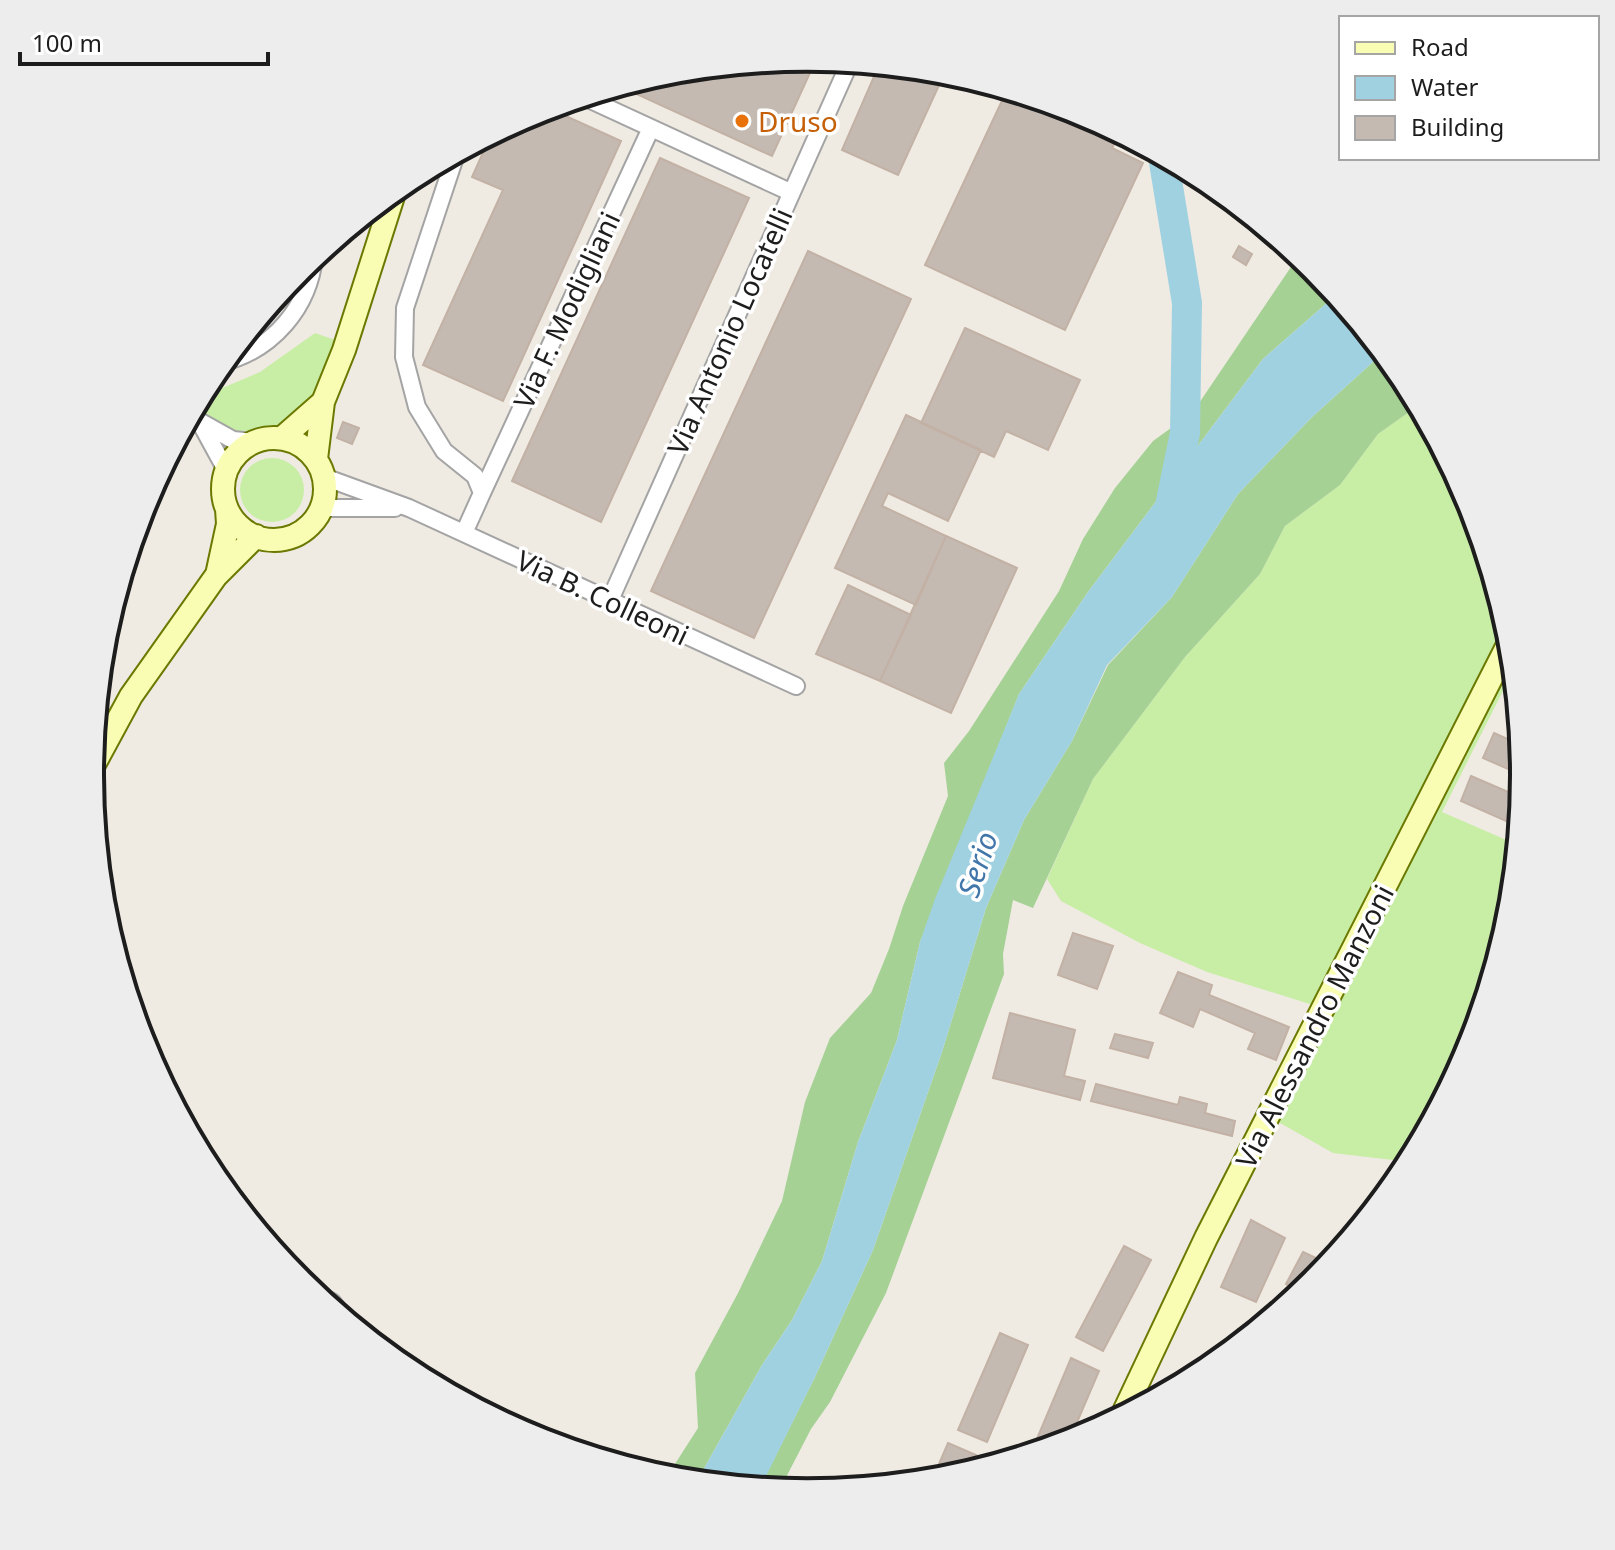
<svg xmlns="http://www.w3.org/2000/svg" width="1615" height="1550" viewBox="0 0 1615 1550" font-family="'Noto Sans',sans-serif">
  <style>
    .grass { fill: #c8eda5 }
    .forest { fill: #a6d195 }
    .water { fill: #a0d1e0 }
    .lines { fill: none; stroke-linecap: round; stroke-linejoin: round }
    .river { stroke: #a0d1e0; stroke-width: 30 }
    .building { fill: #c4bab2; stroke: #c2b1a4; stroke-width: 2 }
    .street-casing { stroke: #a4a4a4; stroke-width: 20 }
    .secondary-casing { stroke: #6b7900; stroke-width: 26 }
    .street { stroke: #fff; stroke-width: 16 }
    .secondary { stroke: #f9fdb3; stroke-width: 22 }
    .food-dot { fill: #e8710a; stroke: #fff; stroke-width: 3 }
    .labels { text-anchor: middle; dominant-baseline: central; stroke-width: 7; stroke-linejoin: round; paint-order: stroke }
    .food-label { font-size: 28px; fill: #c56008; stroke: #fff; text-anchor: start }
    .street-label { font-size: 28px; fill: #1d1d1d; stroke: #fff }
    .water-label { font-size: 30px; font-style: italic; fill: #4176aa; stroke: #fff }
    .rim { fill: none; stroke: #1d1d1d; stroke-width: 4 }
  </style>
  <rect width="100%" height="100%" fill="#efebe3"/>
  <path class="grass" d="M 315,333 L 341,342 L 315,397 L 274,432 L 245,440 L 194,409 L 204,390 L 206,395 L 260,372 Z
    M 1419,405 L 1470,501 L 1511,636 L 1514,669 L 1442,812 L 1518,845 L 1512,902 L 1490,947 L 1500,950 L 1470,1050 L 1410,1162 L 1333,1153 L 1259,1111 L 1269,1087 L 1313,1005 L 1207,972 L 1140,943 L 1061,901 L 1047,879 L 1093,779 L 1185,657 L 1260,574 L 1285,526 L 1340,485 L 1378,434 Z
    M240 490a32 32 0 1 1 64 0a32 32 0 1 1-64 0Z"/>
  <path class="forest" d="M 1299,255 L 1315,268 L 1336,295 L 1263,359 L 1088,592 L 1019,694 L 920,942 L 897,1040 L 858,1142 L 822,1261 L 792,1320 L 762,1365 L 697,1481 L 666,1478 L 698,1428 L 695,1373 L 738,1293 L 782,1201 L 805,1102 L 830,1038 L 871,993 L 889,949 L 903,906 L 948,796 L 944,763 L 969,731 L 1059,591 L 1083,539 L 1115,488 L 1153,441 L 1193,412 Z
    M 1384,352 L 1404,377 L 1419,405 L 1378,434 L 1340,485 L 1285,526 L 1260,574 L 1185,657 L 1093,779 L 1033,908 L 1013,900 L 1003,954 L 1004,974 L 886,1293 L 830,1402 L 811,1429 L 780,1489 L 760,1487 L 815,1377 L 873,1250 L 942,1052 L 986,908 L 1024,820 L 1072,741 L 1108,665 L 1172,597 L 1238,494 L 1311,418 Z"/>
  <path class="water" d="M 1336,295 L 1384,352 L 1311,418 L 1238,494 L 1172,597 L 1107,665 L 1072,741 L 1024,820 L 986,908 L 942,1052 L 873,1250 L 815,1377 L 766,1476 L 760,1487 L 697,1481 L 762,1365 L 792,1320 L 822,1261 L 858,1142 L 897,1040 L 920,942 L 935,899 L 1019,694 L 1088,592 L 1263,359 Z"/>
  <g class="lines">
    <path class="river" d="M 1163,156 L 1187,303 L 1185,433 L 1170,506"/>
  </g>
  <path class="building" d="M 801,59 L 814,64 L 772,156 L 619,86 L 668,72 Z
    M 879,65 L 945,72 L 898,175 L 842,150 Z
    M 1007,90 L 1082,113 L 1120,133 L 1112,148 L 1143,163 L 1065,330 L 925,265 Z
    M 548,108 L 621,141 L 503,401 L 423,365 L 503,190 L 472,177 L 491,135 L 534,112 Z
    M 660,158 L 749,198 L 601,522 L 512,481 Z
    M 1239,246 L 1252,254 L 1246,265 L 1233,257 Z
    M 808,251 L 911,299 L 754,638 L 651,591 Z
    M 965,328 L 1080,380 L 1048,450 L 1006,431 L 994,457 L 921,423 Z
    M 906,415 L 981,450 L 948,521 L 888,493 L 882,506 L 946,536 L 916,605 L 835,568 Z
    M 343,422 L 359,428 L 352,444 L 337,438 Z
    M 946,536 L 1017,568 L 951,713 L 880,681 Z
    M 848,585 L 911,615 L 880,681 L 816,654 Z
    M 1494,733 L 1521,745 L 1524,776 L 1483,758 Z
    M 1471,776 L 1522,798 L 1521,811 L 1515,825 L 1461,801 Z
    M 1073,933 L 1113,946 L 1097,989 L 1058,975 Z
    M 1178,972 L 1212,985 L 1209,995 L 1289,1027 L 1276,1060 L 1248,1049 L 1255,1033 L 1200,1009 L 1193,1027 L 1160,1013 Z
    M 1010,1013 L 1075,1030 L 1064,1076 L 1085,1081 L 1080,1100 L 993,1078 Z
    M 1115,1034 L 1153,1043 L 1148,1058 L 1110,1048 Z
    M 1096,1084 L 1178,1105 L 1180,1097 L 1207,1104 L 1205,1113 L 1235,1121 L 1232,1136 L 1091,1101 Z
    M 1251,1220 L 1285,1238 L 1256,1302 L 1221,1287 Z
    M 1124,1246 L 1151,1260 L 1103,1351 L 1076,1337 Z
    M 1303,1252 L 1329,1264 L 1303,1292 L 1286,1284 Z
    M 1238,1329 L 1251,1334 L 1229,1352 Z
    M 1000,1333 L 1028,1345 L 987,1442 L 958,1430 Z
    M 1071,1358 L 1099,1371 L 1069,1441 L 1031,1453 Z
    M 948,1443 L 976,1455 L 969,1472 L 932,1480 Z"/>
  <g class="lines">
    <defs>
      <path id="street" d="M 584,97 L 790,192
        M 456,154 L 405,308 L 404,357 L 417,407 L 444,451 L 475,476 L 482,493 L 464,533
        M 224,362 C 273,349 309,307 314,257
        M 190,416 L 233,440 L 254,442
        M 202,426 L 226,470
        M 324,477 L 409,508 L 796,686
        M 482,493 L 651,128
        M 322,508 L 395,508
        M 610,600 L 850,62
        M 313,1292 L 332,1302 L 346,1320"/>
      <path id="secondary" d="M 282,438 L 323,402
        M223 489a51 51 0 1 1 102 0a51 51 0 1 1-102 0Z
        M 316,459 L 323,402 L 344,350 L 395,190
        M 217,575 L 228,524 L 227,509
        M 91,770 L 131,696 L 216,576 L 256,536
        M 1122,1416 L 1206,1238 L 1511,639"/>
    </defs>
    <use href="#street" class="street-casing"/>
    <use href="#secondary" class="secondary-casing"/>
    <use href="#street" class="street"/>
    <use href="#secondary" class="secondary"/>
  </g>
  <circle class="food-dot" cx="742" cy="121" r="8"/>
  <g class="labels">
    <g class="food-label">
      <text x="758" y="121">Druso</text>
    </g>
    <g class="street-label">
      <text transform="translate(566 310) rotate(-65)">Via F. Modigliani</text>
      <text transform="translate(729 331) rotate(-66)">Via Antonio Locatelli</text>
      <text transform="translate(603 597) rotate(25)">Via B. Colleoni</text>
      <text transform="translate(1314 1026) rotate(-63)">Via Alessandro Manzoni</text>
    </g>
    <g class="water-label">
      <text transform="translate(977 864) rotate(-72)">Serio</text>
    </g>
  </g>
  <path d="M0 0H1615V1550H0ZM104 775a703 703 0 1 1 1406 0a703 703 0 1 1-1406 0Z" fill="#ededed" fill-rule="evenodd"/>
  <path class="rim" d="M104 775a703 703 0 1 1 1406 0a703 703 0 1 1-1406 0Z"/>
  <rect x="1339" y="16" width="260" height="144" fill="#ffffff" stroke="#a5a5a5" stroke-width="2"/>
  <rect x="1355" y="42" width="40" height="12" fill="#f9fdb3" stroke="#a5a5a5" stroke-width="2"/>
  <text x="1411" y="56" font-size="24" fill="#1d1d1d">Road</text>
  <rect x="1355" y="76" width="40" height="24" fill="#a0d1e0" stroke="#a5a5a5" stroke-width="2"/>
  <text x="1411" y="96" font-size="24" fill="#1d1d1d">Water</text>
  <rect x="1355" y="116" width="40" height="24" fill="#c4bab2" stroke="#a5a5a5" stroke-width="2"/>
  <text x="1411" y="136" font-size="24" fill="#1d1d1d">Building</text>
  <path d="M20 52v12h248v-12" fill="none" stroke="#1d1d1d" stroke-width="4"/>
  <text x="32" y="52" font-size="24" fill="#1d1d1d" stroke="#ffffff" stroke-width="6" paint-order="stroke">100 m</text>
</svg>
